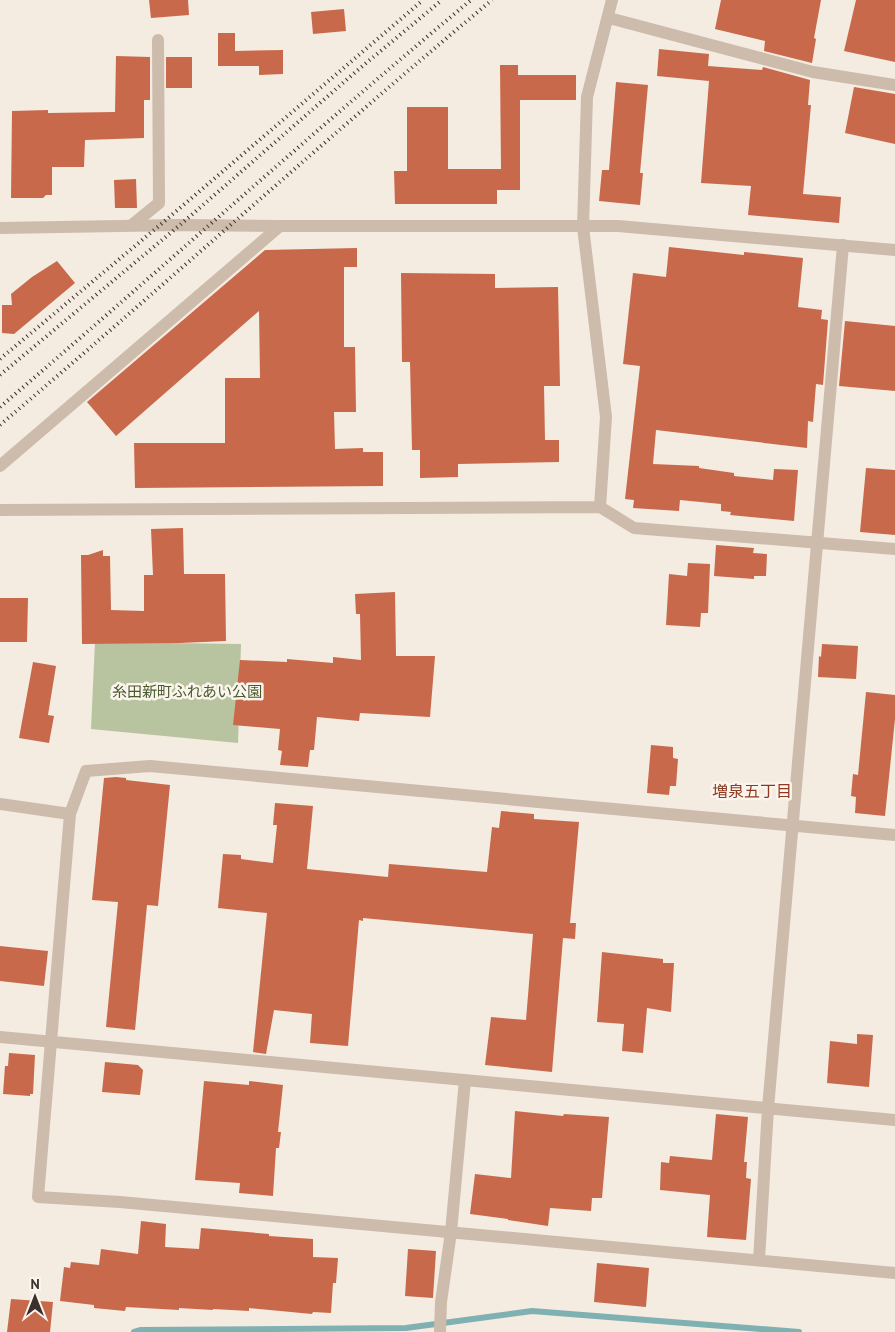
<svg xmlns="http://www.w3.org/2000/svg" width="895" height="1332" viewBox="0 0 895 1332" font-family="'PT Sans','Noto Sans JP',sans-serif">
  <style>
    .green { fill: #b8c4a0 }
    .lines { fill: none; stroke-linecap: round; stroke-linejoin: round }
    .stream { stroke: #7fb0b2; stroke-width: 6 }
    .building { fill: #c8694b }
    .minor { stroke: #cdbbac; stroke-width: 12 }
    .tertiary { stroke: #cdbbac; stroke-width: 12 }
    .rail { stroke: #3b302b; stroke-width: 4; stroke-dasharray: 1 4; stroke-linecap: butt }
    .labels { text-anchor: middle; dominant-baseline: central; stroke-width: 5; stroke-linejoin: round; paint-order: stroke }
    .park-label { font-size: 15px; fill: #4a5a2e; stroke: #fbf5ee }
    .neighbourhood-label { font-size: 16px; fill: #8c3b22; stroke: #fbf5ee }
  </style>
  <rect width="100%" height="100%" fill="#f4ebe1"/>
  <path class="green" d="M 95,642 L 241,644 L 238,743 L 91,729 Z"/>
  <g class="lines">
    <path class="stream" d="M 134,1332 L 141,1330 L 406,1328 L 532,1311 L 799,1332"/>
  </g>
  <path class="building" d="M 149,0 L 188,0 L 189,15 L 151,18 Z
    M 721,0 L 821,0 L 814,38 L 816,39 L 812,63 L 764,51 L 765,41 L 715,29 Z
    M 856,0 L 895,0 L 895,62 L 844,51 Z
    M 344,9 L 346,31 L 313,34 L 311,12 Z
    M 218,33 L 235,33 L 235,51 L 283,50 L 283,74 L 259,75 L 259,66 L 218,66 Z
    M 659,49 L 709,54 L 708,66 L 762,70 L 763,67 L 810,80 L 808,105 L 811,105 L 803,194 L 841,197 L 839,223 L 748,215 L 751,186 L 701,183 L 709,81 L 657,76 Z
    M 116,56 L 150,57 L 150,100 L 144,100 L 144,138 L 85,140 L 84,167 L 52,167 L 52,195 L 46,195 L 43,198 L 11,198 L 12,111 L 48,110 L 48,113 L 115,112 Z
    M 166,57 L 192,57 L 192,88 L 166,88 Z
    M 500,65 L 518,65 L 518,75 L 576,75 L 576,100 L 520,100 L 520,190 L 497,190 L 497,204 L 395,204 L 394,171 L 407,171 L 407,107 L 448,107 L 448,169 L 501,169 Z
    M 616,82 L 648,85 L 640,173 L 643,173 L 640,205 L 599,201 L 602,170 L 609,170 Z
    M 854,87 L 895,94 L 895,144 L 845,133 Z
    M 136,179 L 137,208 L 115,208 L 114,180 Z
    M 669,247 L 744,255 L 744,252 L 803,258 L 798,307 L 822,310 L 821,319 L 828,320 L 823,385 L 816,384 L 813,422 L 808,421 L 807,448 L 656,430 L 653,464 L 699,466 L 699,468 L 734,473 L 734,476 L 773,480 L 774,469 L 798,470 L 794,521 L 730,515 L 731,512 L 721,511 L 721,504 L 680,500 L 679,511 L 633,508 L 634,500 L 625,499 L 640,366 L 623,364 L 633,273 L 666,277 Z
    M 357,248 L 357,267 L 344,267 L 344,347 L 355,347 L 356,412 L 334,412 L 335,449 L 363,448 L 363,452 L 383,452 L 383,486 L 135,488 L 134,443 L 225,443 L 225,378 L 260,378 L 259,311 L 116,436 L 87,402 L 265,250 Z
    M 57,261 L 75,283 L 14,334 L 2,333 L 2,305 L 12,305 L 11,294 L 32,277 Z
    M 401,273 L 495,274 L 495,288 L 558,287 L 560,386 L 544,386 L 545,440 L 559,440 L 559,462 L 458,464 L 458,477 L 420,478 L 420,450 L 412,450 L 410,362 L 402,362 Z
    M 845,321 L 895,326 L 895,391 L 839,386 Z
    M 866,468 L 895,470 L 895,535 L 860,532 Z
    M 183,528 L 184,574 L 225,574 L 226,641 L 180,643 L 82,644 L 81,555 L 88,555 L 103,550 L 103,556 L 110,556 L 111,610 L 144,611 L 144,575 L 153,575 L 151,529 Z
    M 716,545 L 754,548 L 753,553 L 767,554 L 766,576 L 754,576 L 754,579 L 714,576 Z
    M 688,563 L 710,564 L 708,613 L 701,613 L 700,627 L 666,625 L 669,574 L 687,576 Z
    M 395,592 L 396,656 L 435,656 L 430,717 L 360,713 L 359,721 L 317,717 L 314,750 L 310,750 L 308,767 L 280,765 L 282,751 L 278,750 L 280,729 L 233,725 L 240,660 L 287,662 L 287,659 L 333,663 L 333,657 L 361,660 L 360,614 L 356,614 L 355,594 Z
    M 0,598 L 28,598 L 27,642 L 0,642 Z
    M 822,644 L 858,646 L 856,679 L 818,677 L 819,656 L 821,657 Z
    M 33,662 L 56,666 L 48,715 L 54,716 L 49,743 L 19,738 Z
    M 866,692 L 895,695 L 895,719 L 885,816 L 855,813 L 856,797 L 851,796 L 853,774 L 858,775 Z
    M 651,745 L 673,747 L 673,758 L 678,759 L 676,786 L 670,786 L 669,795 L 647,793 Z
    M 116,777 L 126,778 L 126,780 L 170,785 L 158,906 L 147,905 L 135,1030 L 106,1027 L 118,902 L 92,900 L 104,778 Z
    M 275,803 L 313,806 L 307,869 L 388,877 L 389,864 L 487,872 L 492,827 L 499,828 L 501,811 L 534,814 L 534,819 L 579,822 L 570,923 L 576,923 L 575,939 L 563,938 L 552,1072 L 485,1065 L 491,1017 L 526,1020 L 533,934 L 363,918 L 363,921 L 359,920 L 348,1046 L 310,1043 L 312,1014 L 274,1010 L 266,1054 L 253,1052 L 267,913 L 218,908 L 223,854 L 241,855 L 241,859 L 273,863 L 277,825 L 273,825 Z
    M 0,946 L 48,951 L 44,986 L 0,981 Z
    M 602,952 L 663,959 L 663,963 L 674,963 L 671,1012 L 647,1008 L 643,1053 L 622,1051 L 624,1024 L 597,1022 Z
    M 857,1034 L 873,1035 L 869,1087 L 827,1083 L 830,1041 L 857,1044 Z
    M 9,1053 L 35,1055 L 33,1094 L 30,1094 L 30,1096 L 3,1094 L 5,1066 L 8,1066 Z
    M 105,1062 L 138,1065 L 143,1070 L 140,1095 L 102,1092 Z
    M 204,1081 L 249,1085 L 249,1081 L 283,1085 L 278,1132 L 281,1132 L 279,1148 L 276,1148 L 273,1196 L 239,1193 L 240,1183 L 195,1180 Z
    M 515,1111 L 563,1116 L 564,1114 L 609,1117 L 602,1198 L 592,1198 L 591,1211 L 550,1208 L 548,1226 L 508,1220 L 508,1219 L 470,1214 L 475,1174 L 511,1178 Z
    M 716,1114 L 748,1117 L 744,1162 L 747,1162 L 746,1178 L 751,1179 L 746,1240 L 707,1237 L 710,1195 L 660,1190 L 661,1162 L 669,1163 L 670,1156 L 712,1160 Z
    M 141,1221 L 166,1224 L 165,1247 L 199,1249 L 201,1228 L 269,1234 L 269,1236 L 313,1239 L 313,1257 L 338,1258 L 336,1283 L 333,1283 L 331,1313 L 313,1312 L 312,1314 L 249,1308 L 249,1311 L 213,1309 L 213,1310 L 179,1308 L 179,1310 L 126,1307 L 125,1311 L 94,1308 L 94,1305 L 60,1301 L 64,1267 L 70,1268 L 71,1262 L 99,1265 L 101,1249 L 138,1254 Z
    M 408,1249 L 436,1251 L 433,1298 L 405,1296 Z
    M 597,1263 L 649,1268 L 646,1307 L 594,1302 Z
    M 11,1299 L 53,1302 L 50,1332 L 7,1332 Z"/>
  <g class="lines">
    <path class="minor" d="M 609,18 L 813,72 L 895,85
      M 132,225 L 159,203 L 158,40
      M 0,466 L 280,226
      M 600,507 L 606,417 L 583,227 L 587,97 L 612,0
      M 0,510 L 600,507 L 634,528 L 895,549
      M 0,804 L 70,814 L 86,771 L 150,766 L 895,835
      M 70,814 L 38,1197 L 120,1202 L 895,1273
      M 0,1037 L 895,1120
      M 759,1260 L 768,1108 L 843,245
      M 440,1332 L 441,1302 L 451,1232 L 465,1080"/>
    <path class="tertiary" d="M 0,228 L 180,225 L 280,226 L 618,226 L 895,250"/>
    <path class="rail" d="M 0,359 L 160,225 L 423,0
      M 0,375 L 180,225 L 359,69 L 442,0
      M 0,407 C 158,272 311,133 471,0
      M 0,425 C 165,285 325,139 492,0"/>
  </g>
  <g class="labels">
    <g class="park-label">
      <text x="187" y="691">糸田新町ふれあい公園</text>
    </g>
    <g class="neighbourhood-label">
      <text x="752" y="791">増泉五丁目</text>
    </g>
  </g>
  <g transform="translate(35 1297)" stroke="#fbf5ee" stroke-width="4" paint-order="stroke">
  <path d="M0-4L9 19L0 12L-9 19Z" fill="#3b302b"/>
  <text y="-8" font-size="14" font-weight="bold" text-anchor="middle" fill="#3b302b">N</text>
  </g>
</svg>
